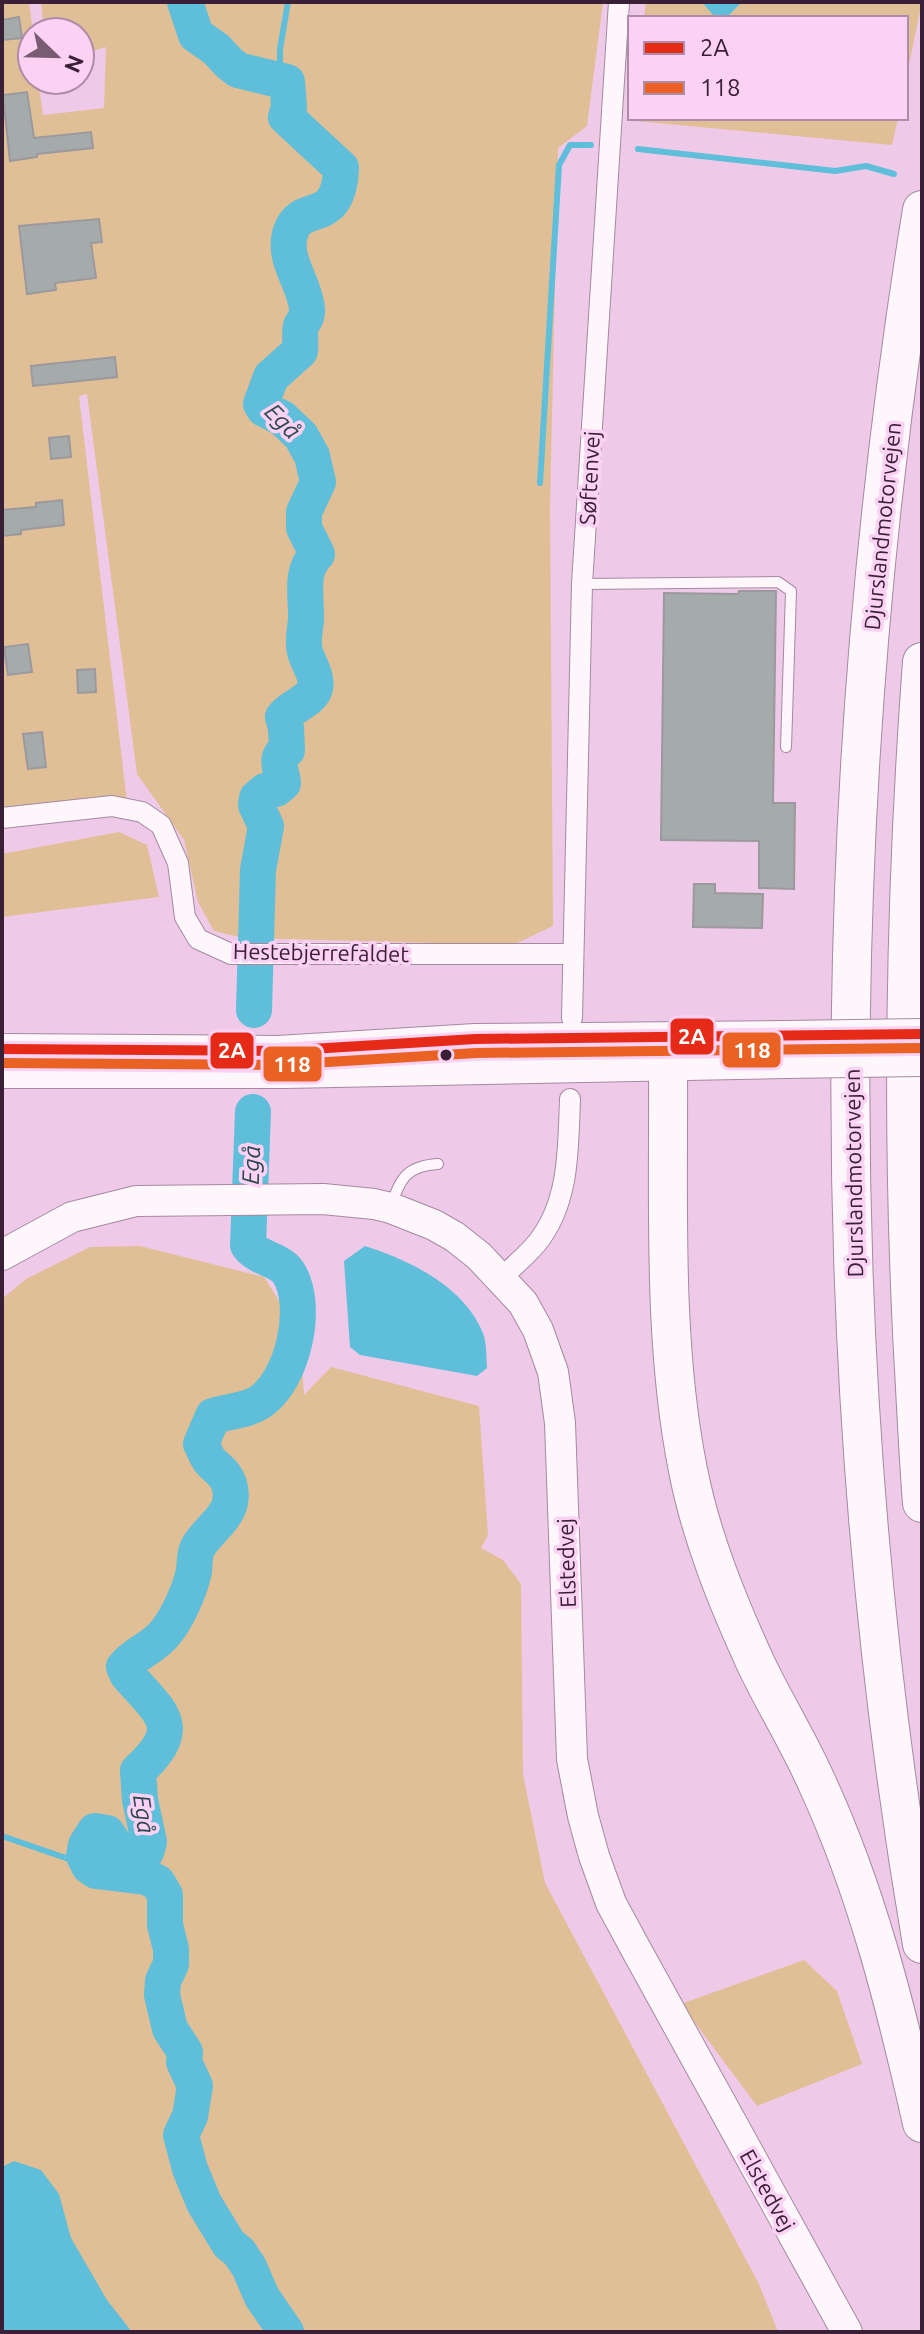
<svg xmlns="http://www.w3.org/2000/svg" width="924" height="2334" viewBox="0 0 924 2334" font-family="Ubuntu,sans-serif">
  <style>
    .green { fill: #e0bf96 }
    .water { fill: #5fbed9 }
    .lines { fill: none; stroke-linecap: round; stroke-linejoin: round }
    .stream { stroke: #5fbed9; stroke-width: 6 }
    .river { stroke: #5fbed9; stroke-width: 36 }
    .building { fill: #a5abab; stroke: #9b999d; stroke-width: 2 }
    .lane-casing { stroke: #a589a0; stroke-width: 12 }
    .street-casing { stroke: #a589a0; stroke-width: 22 }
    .secondary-casing { stroke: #a589a0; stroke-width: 32 }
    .highway-casing { stroke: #a589a0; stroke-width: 40 }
    .lane { stroke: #fdf7fc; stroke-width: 10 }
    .street { stroke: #fdf7fc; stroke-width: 20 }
    .secondary { stroke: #fdf7fc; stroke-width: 30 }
    .highway { stroke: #fdf7fc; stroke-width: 38 }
    .secondary-bridge-casing { stroke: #a589a0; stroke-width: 32; stroke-linecap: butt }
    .secondary-bridge { stroke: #fdf7fc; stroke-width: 30 }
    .bus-1-casing { stroke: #fcd2f4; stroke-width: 16 }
    .bus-2-casing { stroke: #fcd2f4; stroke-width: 16 }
    .bus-1 { stroke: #e52b18; stroke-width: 10 }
    .bus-2 { stroke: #e96223; stroke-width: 10 }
    .bus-dot { fill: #3a2036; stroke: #fcd2f4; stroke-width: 3 }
    .labels { text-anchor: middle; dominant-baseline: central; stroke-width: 7; stroke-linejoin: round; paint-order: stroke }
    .street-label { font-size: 22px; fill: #3a2036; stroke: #fcd2f4 }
    .water-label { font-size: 24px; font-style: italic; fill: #2b494f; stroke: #fcd2f4 }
    .line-badge { stroke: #fcd2f4; stroke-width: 3 }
    .badge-label { font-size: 22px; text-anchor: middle; font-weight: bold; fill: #fff }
  </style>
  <rect width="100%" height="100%" fill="#efc9e8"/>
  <path class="green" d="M 2,2 L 29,2 L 33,32 L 32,80 L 38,80 L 43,115 L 104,108 L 106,47 L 80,55 L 80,32 L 44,32 L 41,2 L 603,2 L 587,126 L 558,148 L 550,507 L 553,926 L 513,945 L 244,938 L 214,931 L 198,902 L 184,840 L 137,774 L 87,394 L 79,396 L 127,802 L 2,817 Z
    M 646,2 L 702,2 L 714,15 L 728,16 L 742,2 L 922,2 L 906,79 L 906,18 L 644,18 Z
    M 635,118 L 898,118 L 892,145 L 635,121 Z
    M 119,832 L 147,845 L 159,897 L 2,917 L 2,854 Z
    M 140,1246 L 264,1277 L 300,1334 L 304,1395 L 331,1367 L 479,1406 L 488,1535 L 481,1548 L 503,1560 L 521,1584 L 523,1774 L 545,1883 L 759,2284 L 778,2332 L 2,2332 L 2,1299 L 26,1279 L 90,1247 Z
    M 804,1960 L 837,1991 L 862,2064 L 757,2106 L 681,2004 Z"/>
  <path class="water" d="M 702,2 L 742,2 L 728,16 L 714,16 Z
    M 365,1246 C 409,1260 463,1286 482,1331 C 487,1341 486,1357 487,1368 L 477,1376 L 360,1355 L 350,1347 L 344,1261 Z
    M 14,2161 L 41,2170 L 59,2194 L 71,2238 L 107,2300 L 132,2332 L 2,2332 L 2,2167 Z"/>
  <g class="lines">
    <path class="stream" d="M 280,80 L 280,49 L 288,2
      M 638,149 L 835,171 L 866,166 L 894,174
      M 540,483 L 559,165 L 570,145 L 591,145
      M 2,1836 L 89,1866"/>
    <path class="river" d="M 185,2 L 196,35 L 216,49 L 229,63 L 238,70 L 287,82 L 289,107 L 286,117 L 341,168 C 339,228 302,200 291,231 C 281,259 305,282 307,309 C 308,318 304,319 301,326 C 299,333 301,344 300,351 L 271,377 L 261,404 L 264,409 L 282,418 L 301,436 L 312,456 L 318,482 L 304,512 L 304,528 L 317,554 C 299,572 307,597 306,620 C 305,631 302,641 305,652 C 308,663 318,676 315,688 C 312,701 291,706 283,717 L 286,728 L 287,750 C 273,758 282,770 283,783 L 276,789 L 265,791 L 257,798 L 256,805 L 266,826 L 258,870 L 254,1010
      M 253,1112 L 248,1245 C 258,1259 279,1259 288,1272 C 310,1305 293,1380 260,1402 C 246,1411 229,1411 213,1416 L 201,1444 C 204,1449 206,1456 210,1461 C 217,1469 225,1472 229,1484 C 238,1514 211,1525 198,1547 C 194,1554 195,1562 194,1571 C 190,1590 178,1617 166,1632 C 154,1648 135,1653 124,1667 L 127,1674 C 162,1715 186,1726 138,1771 L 140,1800 L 149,1842 L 146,1852 L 132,1859 L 123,1857 L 107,1833 L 95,1831 L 86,1845 L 84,1856 L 89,1866 L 96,1871 L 145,1877 L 157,1882 L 165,1895 L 165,1925 L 171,1949 L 171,1964 L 163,1981 L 162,1995 L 170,2029 L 185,2052 L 184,2062 L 195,2086 L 190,2116 L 181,2135 L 190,2169 L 204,2203 L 229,2244 L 239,2252 L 249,2267 L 262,2297 L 286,2332"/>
  </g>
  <path class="building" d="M 19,17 L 22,38 L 2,40 L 2,20 Z
    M 27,92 L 34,138 L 91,132 L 93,148 L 37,154 L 37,157 L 10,161 L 3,95 Z
    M 99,219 L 102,242 L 91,243 L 96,278 L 55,283 L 56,290 L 27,294 L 19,226 Z
    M 115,357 L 117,377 L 33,386 L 31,366 Z
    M 69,436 L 71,457 L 51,459 L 49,438 Z
    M 62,500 L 64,525 L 21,530 L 21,534 L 2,536 L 2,510 L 36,507 L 36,503 Z
    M 739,591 L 776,591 L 773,803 L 795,803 L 794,889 L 759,888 L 759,841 L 661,840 L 664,593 L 738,594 Z
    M 28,644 L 32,672 L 8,675 L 4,647 Z
    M 95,669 L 96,692 L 78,693 L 77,670 Z
    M 42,732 L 46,767 L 28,769 L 23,734 Z
    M 694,884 L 715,884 L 715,893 L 763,894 L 762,928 L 693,927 Z"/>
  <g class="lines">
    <defs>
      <path id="lane" d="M 582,584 L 778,582 L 791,591 L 786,747
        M 391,1206 C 400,1178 407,1166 438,1164"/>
      <path id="street" d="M 2,818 L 112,806 L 142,812 L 161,825 L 178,863 L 185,917 L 198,939 L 231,954 L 573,954
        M 572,1018 L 582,584 L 619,2
        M 501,1278 C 513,1267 527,1255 537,1243 C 570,1202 568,1148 570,1099"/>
      <path id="secondary" d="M 2,1049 L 278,1051 L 475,1039 L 786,1036
        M 2,1073 L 286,1073 L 785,1063
        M 2,1255 L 72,1217 L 136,1201 L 323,1199 L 374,1204 L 391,1208 L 434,1225 L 455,1237 L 479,1256 L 523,1303 L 538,1330 L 553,1372 L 560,1423 L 572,1759 L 583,1816 L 594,1856 L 611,1903 L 632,1942 L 847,2332"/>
      <path id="highway" d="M 922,210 C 829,781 824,1373 922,1944
        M 922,662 C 905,892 901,1122 913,1352 C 916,1402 918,1453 922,1503
        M 668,1066 C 669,1197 662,1341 688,1470 C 701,1537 728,1603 756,1664 C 775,1704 799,1742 817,1783 C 867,1891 896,2007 922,2123"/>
    </defs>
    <use href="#lane" class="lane-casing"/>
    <use href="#street" class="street-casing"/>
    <use href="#secondary" class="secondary-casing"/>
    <use href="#highway" class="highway-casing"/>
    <use href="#lane" class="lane"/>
    <use href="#street" class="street"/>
    <use href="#secondary" class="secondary"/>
    <use href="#highway" class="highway"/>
    <defs>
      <path id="secondary-bridge" d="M 786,1036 L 922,1034
        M 785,1063 L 922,1061"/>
    </defs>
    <use href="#secondary-bridge" class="secondary-bridge-casing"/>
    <use href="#secondary-bridge" class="secondary-bridge"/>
    <defs>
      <path id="bus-1" d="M 2,1049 L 278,1051 L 475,1039 L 922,1034"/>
      <path id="bus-2" d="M 2,1063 L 278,1065 L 476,1053 L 922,1048"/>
    </defs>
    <use href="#bus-1" class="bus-1-casing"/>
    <use href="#bus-2" class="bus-2-casing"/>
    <use href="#bus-1" class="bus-1"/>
    <use href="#bus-2" class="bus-2"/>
  </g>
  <circle class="bus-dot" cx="446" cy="1055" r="7"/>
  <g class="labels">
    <g class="street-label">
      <text transform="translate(589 478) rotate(-87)">Søftenvej</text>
      <text transform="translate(882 526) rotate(-84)">Djurslandmotorvejen</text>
      <text transform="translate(321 952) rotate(1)">Hestebjerrefaldet</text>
      <text transform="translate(853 1173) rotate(-91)">Djurslandmotorvejen</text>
      <text transform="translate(566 1563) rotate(-92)">Elstedvej</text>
      <text transform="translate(768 2190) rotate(61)">Elstedvej</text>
    </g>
    <g class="water-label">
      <text transform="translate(283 421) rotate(45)">Egå</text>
      <text transform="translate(251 1165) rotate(-88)">Egå</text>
      <text transform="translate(144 1814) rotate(82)">Egå</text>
    </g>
  </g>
  <g class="line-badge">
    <rect x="669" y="1017" width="46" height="39" rx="8" fill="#e52b18"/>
    <rect x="721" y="1031" width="61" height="38" rx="8" fill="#e96223"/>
    <rect x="209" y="1031" width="46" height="39" rx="8" fill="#e52b18"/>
    <rect x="262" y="1045" width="61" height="38" rx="8" fill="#e96223"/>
  </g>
  <g class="badge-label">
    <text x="692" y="1044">2A</text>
    <text x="752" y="1058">118</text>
    <text x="232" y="1058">2A</text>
    <text x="292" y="1072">118</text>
  </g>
  <rect width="924" height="2334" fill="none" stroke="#3a2036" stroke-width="8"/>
  <rect x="628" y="16" width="280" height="104" fill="#fcd2f4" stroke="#ae8ba8" stroke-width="2"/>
  <rect x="644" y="42" width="40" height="12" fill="#e52b18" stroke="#ae8ba8" stroke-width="2"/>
  <text x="700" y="56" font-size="24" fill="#3a2036">2A</text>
  <rect x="644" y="82" width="40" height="12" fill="#e96223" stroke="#ae8ba8" stroke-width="2"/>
  <text x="700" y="96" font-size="24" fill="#3a2036">118</text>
  <g transform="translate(56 56) rotate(113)"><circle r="38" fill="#fcd2f4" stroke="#ae8ba8" stroke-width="2"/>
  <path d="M0-6L14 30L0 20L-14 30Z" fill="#795b74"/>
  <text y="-12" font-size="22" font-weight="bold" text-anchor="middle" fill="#3a2036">N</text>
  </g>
</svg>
